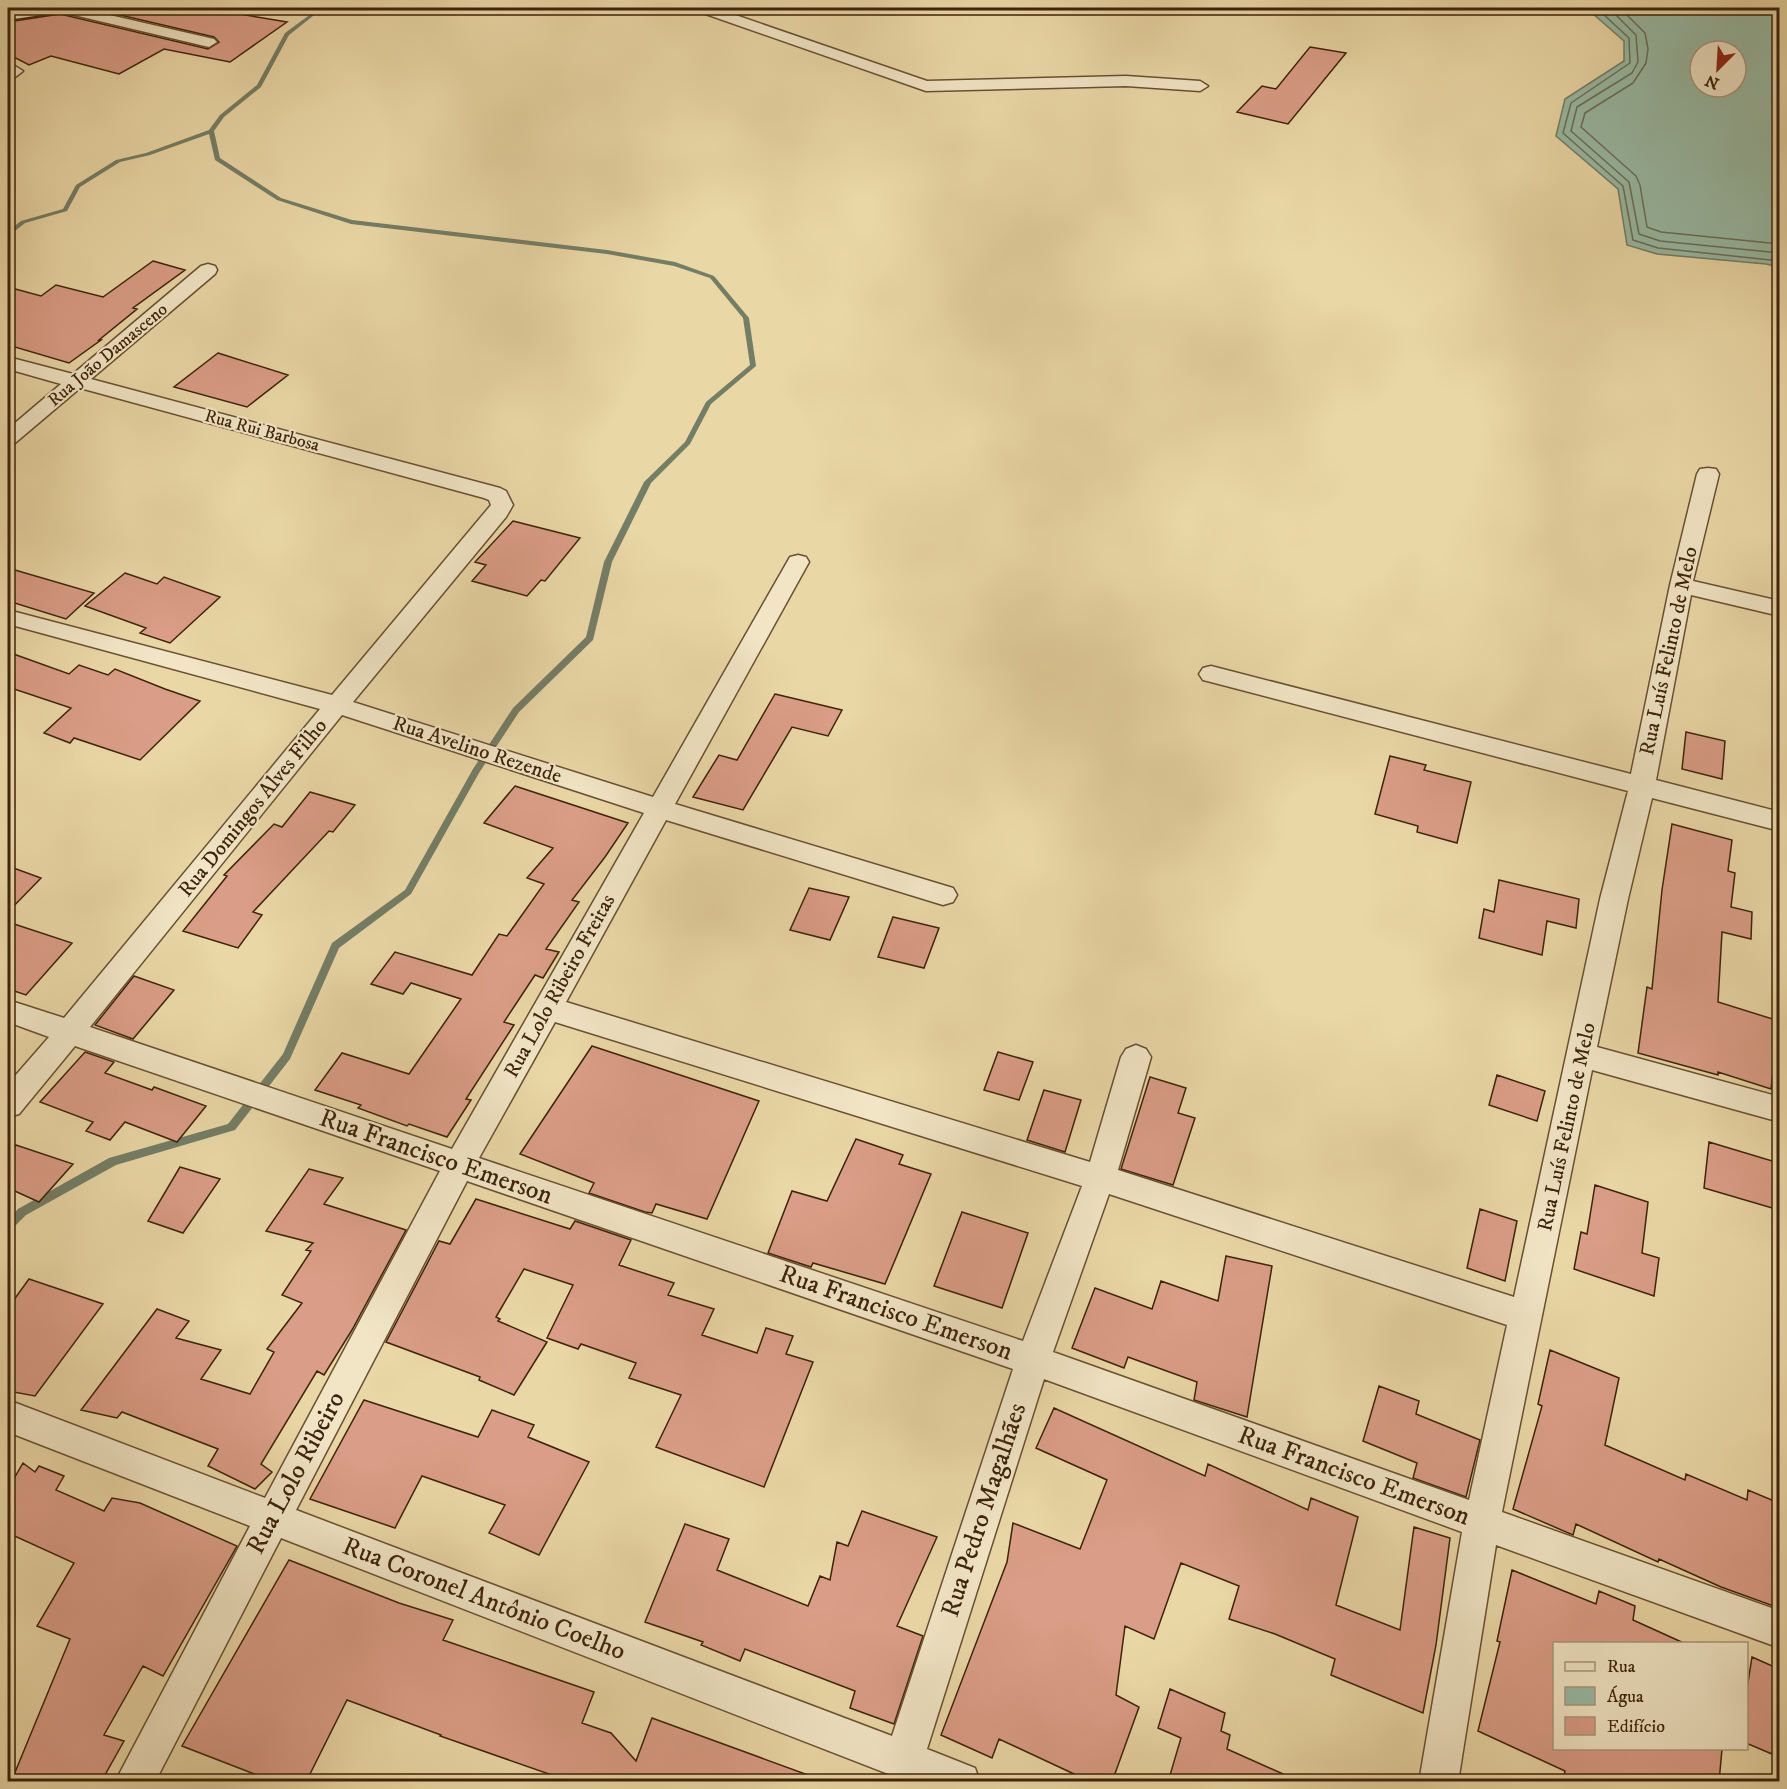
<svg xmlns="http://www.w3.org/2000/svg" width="1787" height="1789" viewBox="0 0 1787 1789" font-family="'IM FELL DW Pica',serif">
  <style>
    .water { fill: #98baa4; stroke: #737e66; stroke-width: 1.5; fill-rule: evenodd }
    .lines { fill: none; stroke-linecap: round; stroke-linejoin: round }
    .shore { stroke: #6a6e57; stroke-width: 1.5 }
    .stream { fill: #737e66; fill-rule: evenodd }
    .building { fill: #da9d87; stroke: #3c230a; stroke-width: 1.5 }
    .minor-casing { stroke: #685031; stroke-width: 3 }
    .secondary-casing { stroke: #3c230a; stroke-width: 3 }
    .minor { fill: #f1e5c5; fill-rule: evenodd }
    .secondary { fill: #f1e5c5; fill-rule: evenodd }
    .labels { text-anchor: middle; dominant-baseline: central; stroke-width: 4.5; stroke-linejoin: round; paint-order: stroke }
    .far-street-label { font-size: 18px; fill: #3c230a; stroke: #f1e5c5 }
    .street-label { font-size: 21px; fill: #3c230a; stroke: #f1e5c5 }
    .near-street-label { font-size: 26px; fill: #3c230a; stroke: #f1e5c5 }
  </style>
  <rect width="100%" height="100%" fill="#ead7a6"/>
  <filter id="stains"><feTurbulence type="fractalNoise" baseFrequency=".00333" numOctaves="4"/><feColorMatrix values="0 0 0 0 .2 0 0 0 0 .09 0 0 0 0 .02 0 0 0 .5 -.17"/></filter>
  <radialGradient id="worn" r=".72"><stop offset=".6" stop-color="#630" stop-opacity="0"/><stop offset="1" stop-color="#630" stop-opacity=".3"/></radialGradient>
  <path class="water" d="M 1597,8 L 1779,8 L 1779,267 L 1766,264 L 1657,254 L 1627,245 L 1618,189 L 1556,136 L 1565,99 L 1624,61 L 1624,41 L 1592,13 ZM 1700,51 L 1736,51 L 1736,87 L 1700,87 Z"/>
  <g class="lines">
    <path class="shore" d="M 1601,8 L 1602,13 L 1629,38 L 1630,63 L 1571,103 L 1563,133 L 1623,186 L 1633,240 L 1658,248 L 1780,261
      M 1609,8 L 1636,35 L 1638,62 L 1632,73 L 1577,107 L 1571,131 L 1629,182 L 1639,234 L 1660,241 L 1780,253
      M 1620,8 L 1645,33 L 1648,49 L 1646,63 L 1633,83 L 1585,113 L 1581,127 L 1636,176 L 1640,185 L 1647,227 L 1661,232 L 1780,244"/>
    <path class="stream" d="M 319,8 L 323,8 L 289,35 L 261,87 L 224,117 L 214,131 L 220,158 L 281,198 L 352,220 L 607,250 L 675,262 L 714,276 L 749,318 L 756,366 L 711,404 L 690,444 L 651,483 L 612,562 L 593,640 L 519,712 L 479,773 L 411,894 L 339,948 L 290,1059 L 235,1130 L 116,1165 L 26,1215 L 12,1229 L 8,1231 L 8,1220 L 18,1209 L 109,1158 L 228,1124 L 283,1054 L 332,943 L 405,890 L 473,769 L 513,708 L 586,637 L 604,562 L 644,482 L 685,442 L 706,402 L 750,365 L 743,318 L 710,278 L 674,266 L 607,254 L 351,224 L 277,200 L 215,160 L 209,134 L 150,155 L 120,162 L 80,187 L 67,211 L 25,223 L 10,235 L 8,236 L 8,231 L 21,221 L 63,209 L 76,185 L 116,160 L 146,153 L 209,130 L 220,115 L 257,85 L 285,33 Z"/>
  </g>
  <path class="building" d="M 90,8 L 204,8 L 287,22 L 230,62 L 164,49 L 119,74 L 51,56 L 29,65 L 8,54 L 8,22 L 60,14 L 208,49 L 219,42 L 214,37 Z
    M 1310,47 L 1346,53 L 1288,124 L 1237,112 L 1262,86 L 1276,89 Z
    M 153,261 L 185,270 L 133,308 L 137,309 L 99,340 L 101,340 L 69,363 L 8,345 L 8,287 L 41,296 L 56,285 L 103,297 Z
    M 218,353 L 288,375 L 247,407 L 174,387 Z
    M 513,521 L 580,538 L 545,581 L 541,580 L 527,596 L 472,581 L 486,565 L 475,562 Z
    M 8,568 L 94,593 L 66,619 L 8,601 Z
    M 125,573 L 157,584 L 164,577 L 220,597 L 170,643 L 140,633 L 146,628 L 85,606 Z
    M 8,652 L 69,674 L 79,665 L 108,675 L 115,669 L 165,689 L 200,701 L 140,760 L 74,738 L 70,743 L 44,733 L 71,708 L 8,687 Z
    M 775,694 L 842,710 L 828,736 L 792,727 L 743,810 L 693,797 L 719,755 L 737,760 Z
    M 1686,732 L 1725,741 L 1722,779 L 1682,769 Z
    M 1390,756 L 1426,765 L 1424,770 L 1471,782 L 1457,843 L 1417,832 L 1418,826 L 1375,814 Z
    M 515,786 L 628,823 L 605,857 L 572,900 L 579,902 L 546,949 L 559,952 L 543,978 L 535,975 L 504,1022 L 514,1025 L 466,1099 L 471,1100 L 447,1137 L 409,1124 L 407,1126 L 358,1108 L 361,1105 L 315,1090 L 342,1053 L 409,1074 L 461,999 L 411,983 L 403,994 L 371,984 L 395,952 L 472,975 L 499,934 L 507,936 L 544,884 L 527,878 L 553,848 L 484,823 Z
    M 310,792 L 355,805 L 333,832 L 329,831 L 253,912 L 262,915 L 238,948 L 183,931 L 227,876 L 224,875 L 274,824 L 282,827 Z
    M 1672,824 L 1732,840 L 1728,871 L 1735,873 L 1731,907 L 1752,912 L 1751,939 L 1722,932 L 1718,1002 L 1779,1021 L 1771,1089 L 1718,1072 L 1718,1075 L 1638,1053 L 1647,987 L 1652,989 L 1662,890 Z
    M 8,866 L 41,878 L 8,912 Z
    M 1499,880 L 1579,899 L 1576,928 L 1547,921 L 1542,955 L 1479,938 L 1484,909 L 1494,912 Z
    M 809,888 L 849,897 L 830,940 L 790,930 Z
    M 893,917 L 939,928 L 924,968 L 878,957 Z
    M 8,922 L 72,943 L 26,995 L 8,989 Z
    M 134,976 L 174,990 L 133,1039 L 95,1025 Z
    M 592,1046 L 759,1101 L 707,1219 L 656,1204 L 652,1213 L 645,1212 L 589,1193 L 594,1183 L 520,1154 Z
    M 85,1052 L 114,1062 L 105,1073 L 152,1090 L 154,1087 L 206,1106 L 177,1142 L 125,1122 L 110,1140 L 86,1131 L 93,1122 L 40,1102 Z
    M 998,1052 L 1033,1062 L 1019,1100 L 984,1090 Z
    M 1497,1075 L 1545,1091 L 1537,1121 L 1489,1105 Z
    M 1150,1077 L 1186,1088 L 1178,1113 L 1195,1118 L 1173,1185 L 1121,1169 Z
    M 1044,1090 L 1081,1100 L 1065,1152 L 1027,1140 Z
    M 856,1139 L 903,1155 L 899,1164 L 931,1174 L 885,1284 L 813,1263 L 811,1267 L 768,1253 L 792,1191 L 827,1201 Z
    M 1709,1142 L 1779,1163 L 1779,1210 L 1704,1188 Z
    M 16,1145 L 73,1164 L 39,1202 L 8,1188 L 8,1156 Z
    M 180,1167 L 220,1179 L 183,1233 L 148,1221 Z
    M 309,1169 L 343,1178 L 324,1204 L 406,1230 L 352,1330 L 324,1375 L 317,1371 L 261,1464 L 272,1472 L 255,1489 L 208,1466 L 218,1449 L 122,1412 L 117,1418 L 81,1410 L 157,1309 L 189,1321 L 176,1338 L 221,1350 L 201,1379 L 250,1394 L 274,1352 L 267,1349 L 302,1303 L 282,1295 L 311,1251 L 306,1250 L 313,1243 L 266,1231 Z
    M 1595,1185 L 1648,1202 L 1642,1253 L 1659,1258 L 1654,1296 L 1574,1269 L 1581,1232 L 1587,1234 Z
    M 476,1199 L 570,1229 L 575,1221 L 631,1240 L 619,1265 L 674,1283 L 668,1295 L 714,1309 L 702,1335 L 757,1353 L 766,1328 L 793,1336 L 786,1354 L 813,1362 L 764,1487 L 656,1447 L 681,1395 L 629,1378 L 636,1363 L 581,1344 L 578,1349 L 547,1338 L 573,1285 L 524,1269 L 496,1317 L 500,1319 L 498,1321 L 547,1342 L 514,1395 L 479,1380 L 480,1377 L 386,1342 L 439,1241 L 450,1244 Z
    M 1480,1209 L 1517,1221 L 1505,1281 L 1467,1268 Z
    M 962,1212 L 1028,1233 L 1002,1308 L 934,1286 Z
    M 1226,1256 L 1272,1266 L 1247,1417 L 1194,1400 L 1197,1382 L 1128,1357 L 1124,1368 L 1072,1348 L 1095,1288 L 1152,1309 L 1161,1281 L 1218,1301 Z
    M 29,1279 L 103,1304 L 35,1396 L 8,1391 L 8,1308 Z
    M 1550,1350 L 1619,1378 L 1605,1445 L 1685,1480 L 1686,1474 L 1747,1500 L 1748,1490 L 1779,1503 L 1779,1608 L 1721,1587 L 1659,1559 L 1658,1562 L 1576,1524 L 1573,1535 L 1513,1509 L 1542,1406 L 1538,1404 Z
    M 1379,1386 L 1419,1401 L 1416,1414 L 1480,1440 L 1466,1497 L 1413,1478 L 1417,1463 L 1363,1441 Z
    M 364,1400 L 478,1437 L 492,1410 L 534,1425 L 528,1437 L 589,1462 L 539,1555 L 489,1533 L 505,1505 L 422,1476 L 395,1528 L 310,1499 Z
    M 1054,1408 L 1205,1476 L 1208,1464 L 1308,1510 L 1311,1498 L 1358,1517 L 1336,1605 L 1400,1630 L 1414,1527 L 1450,1538 L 1436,1645 L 1423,1713 L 1331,1675 L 1335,1659 L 1275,1634 L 1229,1619 L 1239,1586 L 1181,1563 L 1154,1639 L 1125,1626 L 1116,1695 L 1139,1707 L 1112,1782 L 1071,1782 L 1074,1774 L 999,1739 L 992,1758 L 941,1735 L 1007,1562 L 1013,1523 L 1080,1549 L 1107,1480 L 1036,1448 Z
    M 23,1463 L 35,1472 L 39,1466 L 64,1476 L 56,1490 L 104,1511 L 112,1498 L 140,1503 L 237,1546 L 163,1676 L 143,1666 L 104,1735 L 124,1741 L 101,1782 L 11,1782 L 70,1639 L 37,1626 L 74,1563 L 8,1533 L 8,1489 Z
    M 862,1511 L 937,1537 L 897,1626 L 923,1636 L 894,1724 L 850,1708 L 855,1691 L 745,1649 L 740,1661 L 701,1645 L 703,1642 L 645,1622 L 685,1524 L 729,1539 L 717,1570 L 808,1606 L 820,1576 L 830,1580 L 837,1542 L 848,1546 Z
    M 289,1560 L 399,1603 L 453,1620 L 443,1640 L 594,1692 L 582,1723 L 611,1733 L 636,1761 L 652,1718 L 819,1779 L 819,1782 L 572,1782 L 440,1736 L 441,1735 L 347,1700 L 306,1782 L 275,1782 L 182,1746 Z
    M 1512,1570 L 1596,1604 L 1599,1591 L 1635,1606 L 1633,1620 L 1686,1644 L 1554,1644 L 1554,1749 L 1722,1749 L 1719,1782 L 1563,1782 L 1565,1771 L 1478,1731 L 1500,1642 L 1497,1641 Z
    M 1752,1657 L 1779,1669 L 1779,1757 L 1746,1743 L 1746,1695 Z
    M 1170,1689 L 1225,1713 L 1221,1731 L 1230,1735 L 1227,1749 L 1301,1782 L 1168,1782 L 1181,1738 L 1158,1728 Z"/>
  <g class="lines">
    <defs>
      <path id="minor" d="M 55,8 L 79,8 L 214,39 L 217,42 L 209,47 L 57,11 Z
        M 695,8 L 715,8 L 927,81 L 1126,76 L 1200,81 L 1208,86 L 1200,91 L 1126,86 L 926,91 L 697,11 Z
        M 15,66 L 23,71 L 14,78 L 8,80 L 8,69 Z
        M 208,264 L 215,266 L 217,270 L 215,274 L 91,379 L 500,488 L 506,491 L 513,505 L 506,517 L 353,702 L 653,797 L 790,557 L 798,555 L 806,557 L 809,562 L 675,804 L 953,888 L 957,895 L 953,902 L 943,905 L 666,820 L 566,1002 L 1090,1162 L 1121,1057 L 1126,1049 L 1136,1045 L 1146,1049 L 1151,1057 L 1118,1170 L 1514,1297 L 1600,899 L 1628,791 L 1211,682 L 1203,680 L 1199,674 L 1203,668 L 1211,666 L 1631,774 L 1670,585 L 1697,474 L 1700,469 L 1708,468 L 1716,469 L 1719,474 L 1693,581 L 1780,601 L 1780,616 L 1691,595 L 1656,780 L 1780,812 L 1780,831 L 1652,798 L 1628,899 L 1597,1047 L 1780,1097 L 1780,1122 L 1592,1070 L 1502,1512 L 1780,1611 L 1780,1648 L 1496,1545 L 1458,1782 L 1419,1782 L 1462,1532 L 1044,1379 L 927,1749 L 975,1768 L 980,1782 L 909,1782 L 281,1538 L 155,1782 L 115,1782 L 250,1526 L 8,1432 L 8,1400 L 265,1498 L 440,1171 L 75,1046 L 19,1114 L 8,1117 L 8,1084 L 49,1037 L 8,1022 L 8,1000 L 64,1018 L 320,709 L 8,624 L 8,610 L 332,695 L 491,505 L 489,500 L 484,498 L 80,388 L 15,443 L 8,445 L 8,429 L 61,384 L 8,369 L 8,357 L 73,374 L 201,266 ZM 342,715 L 644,813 L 452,1149 L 90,1027 ZM 555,1022 L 1082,1186 L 1023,1341 L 479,1158 ZM 467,1181 L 1013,1369 L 892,1736 L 296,1510 ZM 1109,1194 L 1507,1325 L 1469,1500 L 1053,1352 Z"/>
      <path id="secondary" d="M 21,8 L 63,8 L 60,12 L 54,13 L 8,20 L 8,10 Z"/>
    </defs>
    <use href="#minor" class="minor-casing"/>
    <use href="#secondary" class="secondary-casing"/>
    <use href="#minor" class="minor"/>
    <use href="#secondary" class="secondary"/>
  </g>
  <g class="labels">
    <g class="far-street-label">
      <text transform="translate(108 355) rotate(-40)">Rua João Damasceno</text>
      <text transform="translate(262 431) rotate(15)">Rua Rui Barbosa</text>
    </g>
    <g class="street-label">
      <text transform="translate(1669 651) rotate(-78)">Rua Luís Felinto de Melo</text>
      <text transform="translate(477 750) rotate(18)">Rua Avelino Rezende</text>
      <text transform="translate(253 808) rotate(-51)">Rua Domingos Alves Filho</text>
      <text transform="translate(560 986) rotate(-61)">Rua Lolo Ribeiro Freitas</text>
      <text transform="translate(1567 1127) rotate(-78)">Rua Luís Felinto de Melo</text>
    </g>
    <g class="near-street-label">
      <text transform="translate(436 1157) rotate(19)">Rua Francisco Emerson</text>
      <text transform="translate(896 1313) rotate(19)">Rua Francisco Emerson</text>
      <text transform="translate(296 1473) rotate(-62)">Rua Lolo Ribeiro</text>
      <text transform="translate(1354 1476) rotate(20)">Rua Francisco Emerson</text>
      <text transform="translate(984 1510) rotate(-72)">Rua Pedro Magalhães</text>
      <text transform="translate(484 1599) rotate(21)">Rua Coronel Antônio Coelho</text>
    </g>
  </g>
  <rect width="1787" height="1789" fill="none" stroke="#ead7a6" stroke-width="30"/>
  <rect x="9" y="9" width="1769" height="1771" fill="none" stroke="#3c230a" stroke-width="3"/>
  <rect x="15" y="15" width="1757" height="1759" fill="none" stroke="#3c230a" stroke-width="1.5"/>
  <rect x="1553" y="1642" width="195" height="108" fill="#f1e5c5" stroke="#a9977a" stroke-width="1.5"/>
  <rect x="1565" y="1662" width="30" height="9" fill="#f1e5c5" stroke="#a9977a" stroke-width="1.5"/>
  <text x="1607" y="1672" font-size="18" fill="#3c230a">Rua</text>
  <rect x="1565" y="1687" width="30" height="18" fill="#98baa4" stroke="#a9977a" stroke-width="1.5"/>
  <text x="1607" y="1702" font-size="18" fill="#3c230a">Água</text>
  <rect x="1565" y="1717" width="30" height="18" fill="#da9d87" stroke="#a9977a" stroke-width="1.5"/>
  <text x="1607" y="1732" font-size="18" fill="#3c230a">Edifício</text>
  <g transform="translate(1718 69) rotate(204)"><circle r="28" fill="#f1e5c5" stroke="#a9977a" stroke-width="1.5"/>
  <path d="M0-4.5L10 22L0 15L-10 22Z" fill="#8f2418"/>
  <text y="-9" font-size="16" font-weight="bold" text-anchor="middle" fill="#3c230a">N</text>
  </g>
  <rect width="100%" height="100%" filter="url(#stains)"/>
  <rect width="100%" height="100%" fill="url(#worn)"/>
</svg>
